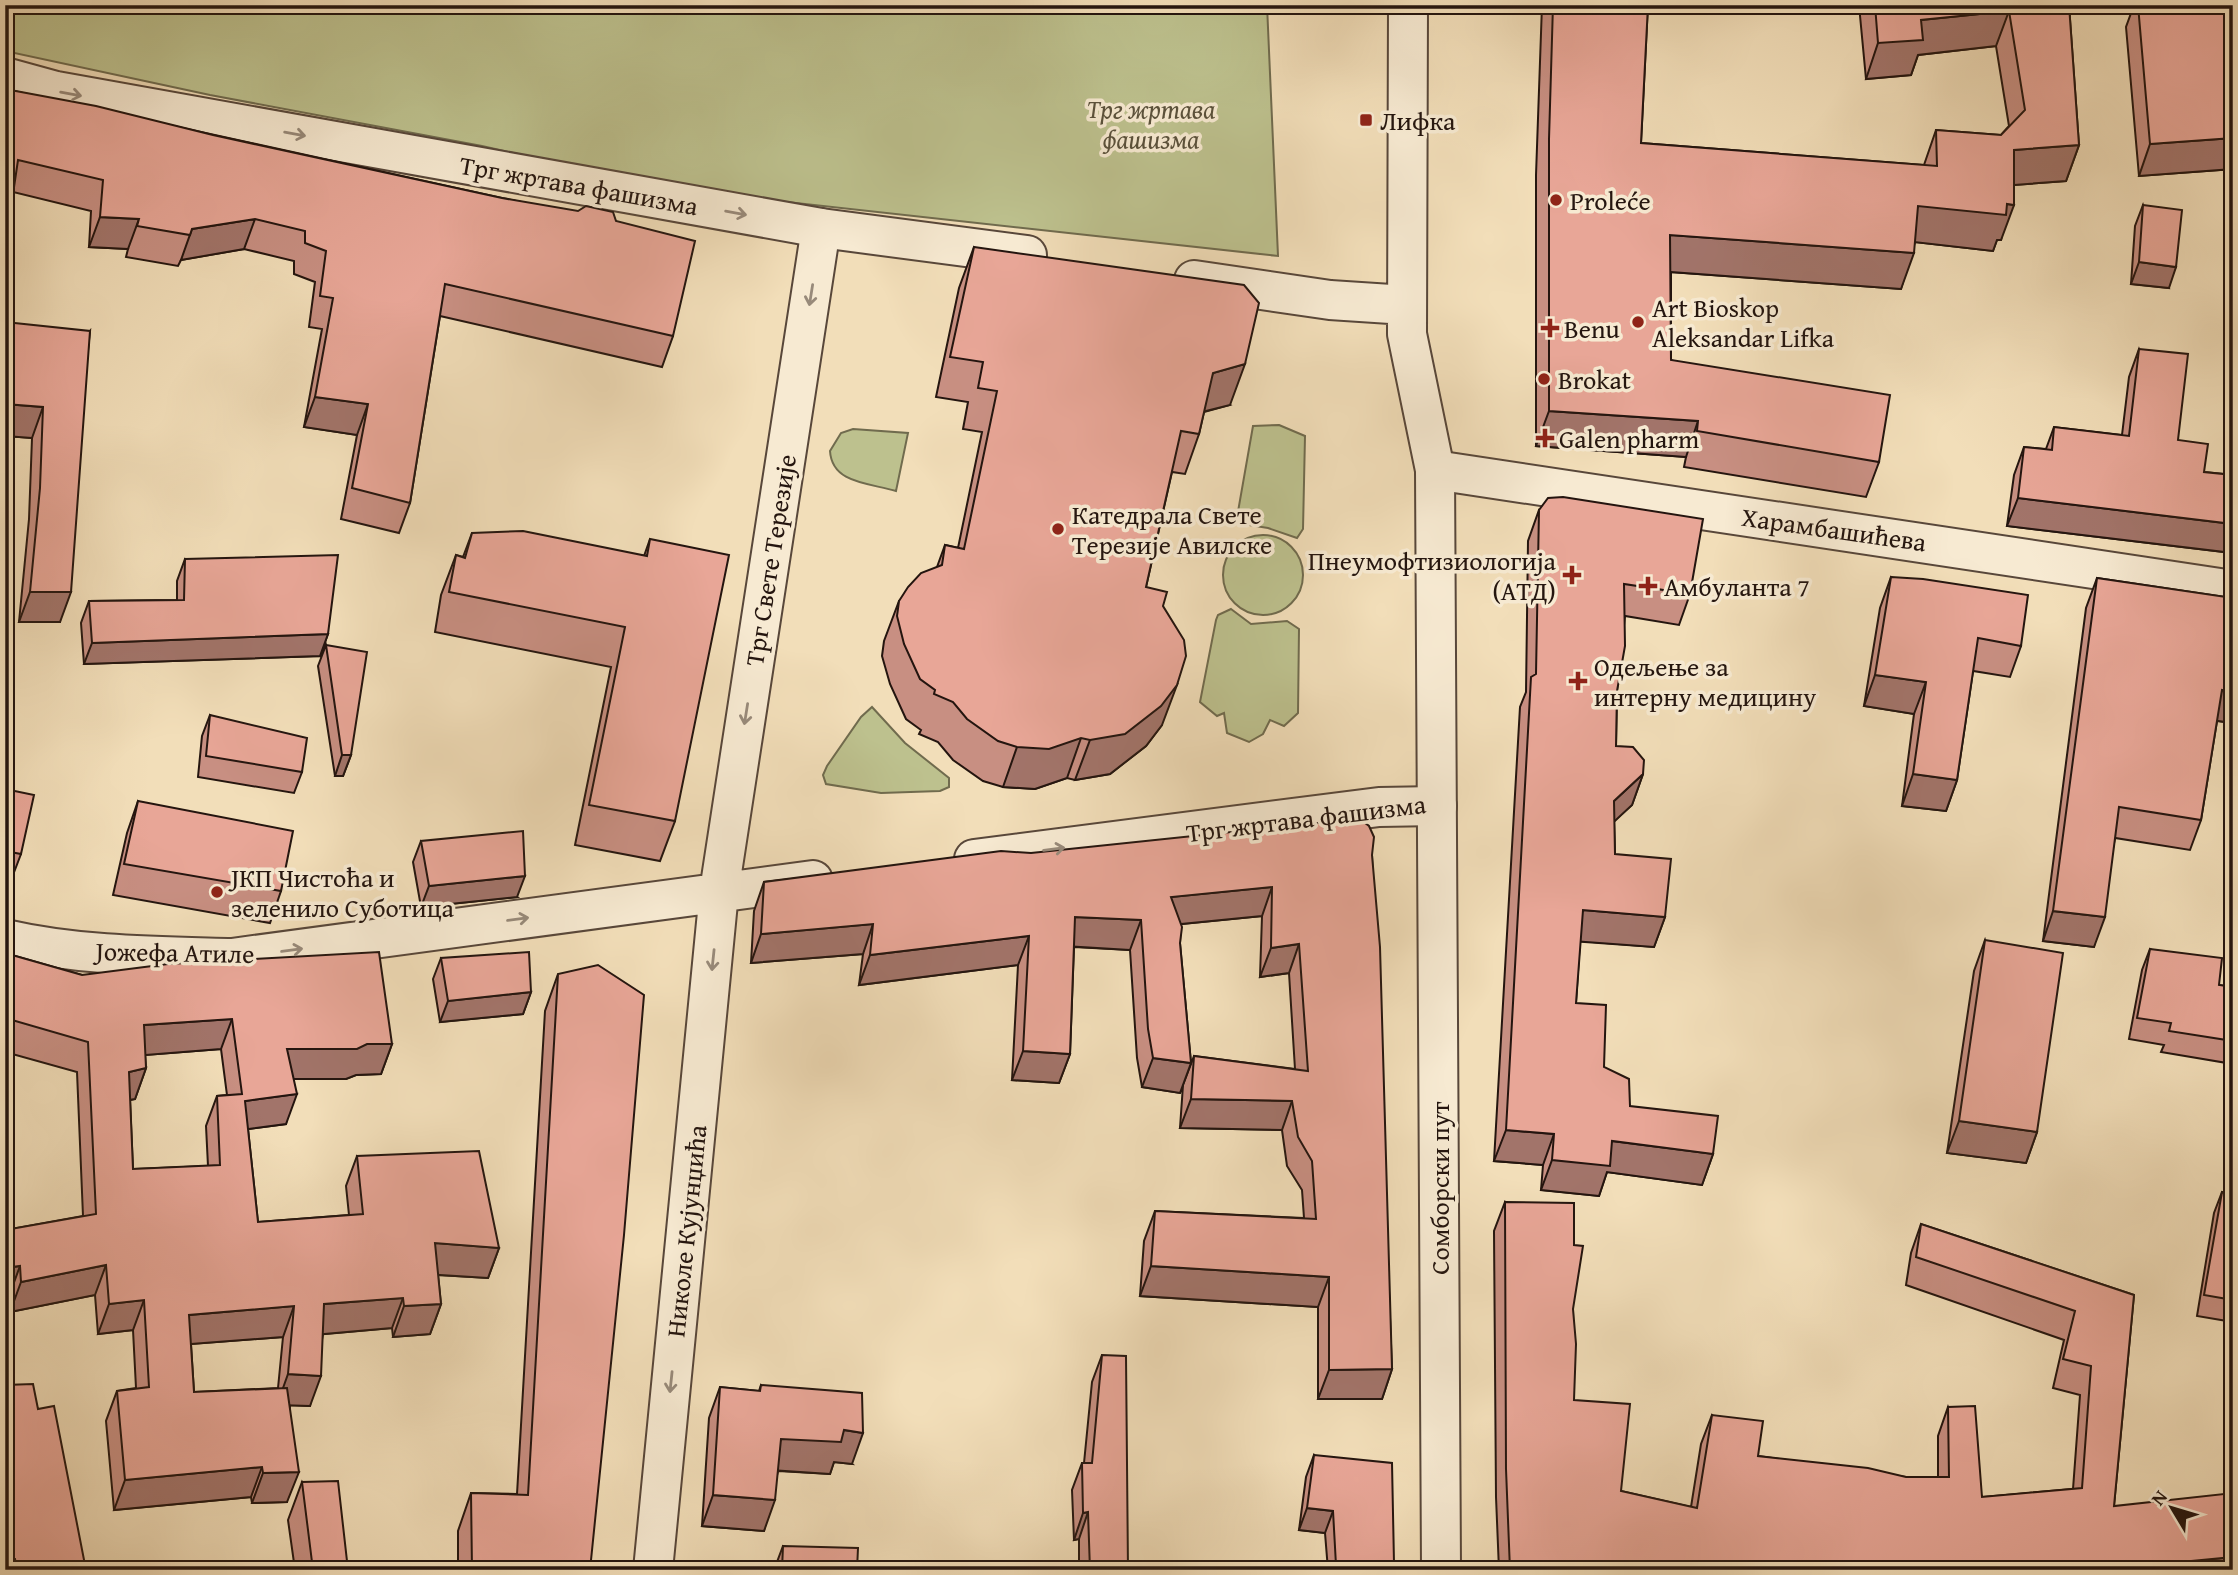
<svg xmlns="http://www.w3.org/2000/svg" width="2238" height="1575" viewBox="0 0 2238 1575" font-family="'Gentium Book Plus',serif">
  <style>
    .green { fill: #bdc18e; stroke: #706b4e; stroke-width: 2 }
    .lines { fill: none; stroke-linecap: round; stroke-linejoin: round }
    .minor-casing { stroke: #58473a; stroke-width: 42 }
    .tertiary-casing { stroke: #58473a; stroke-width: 42 }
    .minor { stroke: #f7ead2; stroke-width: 38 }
    .tertiary { stroke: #f7ead2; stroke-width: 38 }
    .wall { fill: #c88f82; stroke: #24150f; stroke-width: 2; fill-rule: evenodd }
    .shaded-wall { fill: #a2746a; stroke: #24150f; stroke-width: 2 }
    .building { fill: #e8a697; stroke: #24150f; stroke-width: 2; fill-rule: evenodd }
    .oneway { stroke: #988a7a }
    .poi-dot { fill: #8f2418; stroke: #f7ead2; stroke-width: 2.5 }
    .labels { text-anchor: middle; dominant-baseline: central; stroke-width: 7; stroke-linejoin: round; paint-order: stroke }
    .park-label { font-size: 26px; font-style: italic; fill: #5a513b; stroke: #f7ead2 }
    .poi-label { font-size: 26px; fill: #24150f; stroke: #f7ead2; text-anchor: start }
    .street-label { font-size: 26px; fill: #24150f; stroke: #f7ead2 }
  </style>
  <rect width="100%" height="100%" fill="#f2deb9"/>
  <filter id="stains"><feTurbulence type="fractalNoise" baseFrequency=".00286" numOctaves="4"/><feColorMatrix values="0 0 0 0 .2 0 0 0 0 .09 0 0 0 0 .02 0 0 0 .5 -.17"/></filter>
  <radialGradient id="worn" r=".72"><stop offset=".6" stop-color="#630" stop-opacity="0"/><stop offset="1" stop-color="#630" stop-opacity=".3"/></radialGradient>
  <path class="green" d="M 5,5 L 1267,5 L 1278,256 L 686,191 L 482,146 L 210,95 L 5,51 Z
    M 1279,425 L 1305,436 L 1303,529 L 1297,538 L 1268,528 L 1236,523 L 1253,426 Z
    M 853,429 L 908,433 L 896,491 C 870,483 832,484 830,451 L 841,433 Z
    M1223 575a40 40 0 1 1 80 0a40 40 0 1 1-80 0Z
    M 1231,609 L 1251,624 L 1287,621 L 1299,629 L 1298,713 L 1284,726 L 1270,720 L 1263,734 L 1249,742 L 1227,733 L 1224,713 L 1217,716 L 1200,702 L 1216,620 L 1218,615 Z
    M 872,707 L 905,743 L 949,778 L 949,787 L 940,791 L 881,793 L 826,784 L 823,775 L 827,766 L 861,717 Z"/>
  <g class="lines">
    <defs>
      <path id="minor" d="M 1435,470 L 2233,590
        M 974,859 L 1379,807 L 1437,806
        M 5,939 C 79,956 156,956 232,958 L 813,880
        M 653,1570 L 719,892 L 821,228"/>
      <path id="tertiary" d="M 1408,5 L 1407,334 L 1435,470 L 1441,1570
        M 5,77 L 56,91 L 821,228 L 1027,255
        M 1194,280 L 1330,300 L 1406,305"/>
    </defs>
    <use href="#minor" class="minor-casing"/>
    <use href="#tertiary" class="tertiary-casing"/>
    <use href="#minor" class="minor"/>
    <use href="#tertiary" class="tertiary"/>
  </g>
  <path class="wall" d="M 1542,5 L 1648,5 L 1641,143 L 1924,165 L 1936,130 L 2001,135 L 2009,126 L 1996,46 L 1918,55 L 1911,75 L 1866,79 L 1859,5 L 2069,5 L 2079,145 L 2066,181 L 2014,185 L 2001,240 L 1997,240 L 1993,251 L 1915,242 L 1901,289 L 1671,272 L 1671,360 L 1879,462 L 1866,497 L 1684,467 L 1686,457 L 1536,446 L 1536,175 Z
    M 2134,5 L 2233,5 L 2233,169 L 2139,176 L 2126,27 Z
    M 5,89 L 502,198 L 616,221 L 673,336 L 662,367 L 440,316 L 410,503 L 399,533 L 341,519 L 357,435 L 304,427 L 322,329 L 309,327 L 315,282 L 294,274 L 294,261 L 244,249 L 181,260 L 178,266 L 126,257 L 128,249 L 89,247 L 91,211 L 13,192 Z
    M 2143,205 L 2169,288 L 2131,284 L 2135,226 Z
    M 974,247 L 1230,405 L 1204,412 L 1199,434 L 1185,474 L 1172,472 L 1146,587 L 1163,606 L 1162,725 L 1146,746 L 1110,774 L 1075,780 L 1067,778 L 1035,789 L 1003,787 L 983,781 L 953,760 L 938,742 L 919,734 L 921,730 L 906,719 L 890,684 L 882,656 L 884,641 L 899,601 L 937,567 L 945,545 L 958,548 L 982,432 L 963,429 L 968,402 L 936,397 L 959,288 Z
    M 90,331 L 60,622 L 19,622 L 29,519 L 32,438 L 5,436 Z
    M 2139,349 L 2178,440 L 2204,472 L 2233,475 L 2233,553 L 2007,526 L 2014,475 L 2024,447 L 2046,449 L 2054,427 L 2122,435 L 2129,377 Z
    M 1539,510 L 1690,594 L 1679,625 L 1625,616 L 1617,691 L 1616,746 L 1643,774 L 1632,805 L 1614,821 L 1615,854 L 1665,917 L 1654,947 L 1580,941 L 1576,1003 L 1604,1067 L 1630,1106 L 1713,1154 L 1702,1185 L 1607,1172 L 1599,1196 L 1541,1190 L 1543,1165 L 1494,1161 L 1520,707 L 1526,692 L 1528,541 Z
    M 472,533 L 644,556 L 650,539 L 675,821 L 660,861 L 575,845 L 611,667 L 435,632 L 441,595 L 456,555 L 463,557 Z
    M 185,559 L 328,634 L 320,656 L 84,664 L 81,623 L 89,601 L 177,600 L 177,581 Z
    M 1891,577 L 2021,646 L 2010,677 L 1973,671 L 1957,780 L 1946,811 L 1902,806 L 1914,714 L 1864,706 L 1880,608 Z
    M 2097,578 L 2233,598 L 2233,723 L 2217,721 L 2201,820 L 2190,850 L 2115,838 L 2094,947 L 2043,941 L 2086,608 Z
    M 326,645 L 351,755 L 343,776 L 335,776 L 318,666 Z
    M 210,715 L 302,772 L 294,793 L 198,777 L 202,736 Z
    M 5,789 L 21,854 L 13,875 L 5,874 Z
    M 138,801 L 281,891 L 270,923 L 113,895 L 127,833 Z
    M 421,841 L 517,897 L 421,907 L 413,862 Z
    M 1031,853 L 1372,855 L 1392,1369 L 1382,1399 L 1318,1399 L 1318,1307 L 1140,1296 L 1144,1241 L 1155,1211 L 1304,1218 L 1302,1190 L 1287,1166 L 1282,1130 L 1180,1128 L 1183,1085 L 1194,1056 L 1295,1069 L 1289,973 L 1260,977 L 1262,916 L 1181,924 L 1180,943 L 1191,1063 L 1180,1093 L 1142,1087 L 1137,1058 L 1130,950 L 1074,947 L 1070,1054 L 1059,1083 L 1012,1080 L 1018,965 L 859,985 L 863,954 L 751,963 L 754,911 L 764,882 Z
    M 1985,940 L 2037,1132 L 2026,1163 L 1947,1153 L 1974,971 Z
    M 2150,949 L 2219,985 L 2233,987 L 2233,1045 L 2227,1063 L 2161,1052 L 2164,1045 L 2129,1039 L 2142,970 Z
    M 5,953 L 82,975 L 392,1044 L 381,1074 L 356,1075 L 346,1079 L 294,1079 L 286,1124 L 248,1129 L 258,1222 L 349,1215 L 346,1186 L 357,1156 L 499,1248 L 488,1278 L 438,1275 L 441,1304 L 430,1334 L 393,1337 L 392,1328 L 323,1334 L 310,1406 L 290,1405 L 287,1502 L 252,1503 L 251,1497 L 114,1510 L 106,1421 L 117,1391 L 136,1388 L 133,1330 L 98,1334 L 95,1295 L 10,1312 L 5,1230 L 83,1216 L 77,1072 L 5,1052 ZM 221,1049 L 227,1095 L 217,1096 L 206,1126 L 208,1166 L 133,1169 L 130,1100 L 135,1099 L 146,1068 L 145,1055 ZM 283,1337 L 278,1388 L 194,1392 L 191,1344 Z
    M 441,958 L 531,992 L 523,1014 L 440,1022 L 433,979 Z
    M 558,974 L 590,1570 L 458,1570 L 458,1531 L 471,1493 L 517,1494 L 545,1011 Z
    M 2233,1142 L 2233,1322 L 2197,1316 L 2214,1213 L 2222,1192 L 2226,1192 Z
    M 1505,1202 L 1573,1309 L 1574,1400 L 1621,1491 L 1691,1507 L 1701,1444 L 1712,1415 L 1758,1456 L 1906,1477 L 1938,1477 L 1938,1436 L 1948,1407 L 1982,1497 L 2073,1489 L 2080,1395 L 2053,1388 L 2064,1340 L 1906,1285 L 1911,1253 L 1921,1224 L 2134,1295 L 2114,1506 L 2233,1570 L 1499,1570 L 1496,1497 L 1494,1231 Z
    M 1102,1355 L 1128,1570 L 1079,1570 L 1079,1539 L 1074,1540 L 1072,1490 L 1082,1463 L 1084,1463 L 1092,1382 Z
    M 5,1385 L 38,1409 L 86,1570 L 5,1570 Z
    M 761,1385 L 852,1464 L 834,1462 L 830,1474 L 778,1471 L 764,1531 L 702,1526 L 709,1418 L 720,1387 L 759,1391 Z
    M 1314,1455 L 1391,1570 L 1328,1570 L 1325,1533 L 1299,1530 L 1306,1477 Z
    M 302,1482 L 348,1570 L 295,1570 L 288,1520 Z
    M 783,1546 L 857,1570 L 774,1570 Z"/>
  <path class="shaded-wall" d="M 2009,11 L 1996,46 L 1918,55 L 1911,75 L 1866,79 L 1878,43 L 1921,20 Z
    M 2233,138 L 2233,169 L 2139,176 L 2150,144 Z
    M 2079,145 L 2066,181 L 2001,186 L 2014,150 Z
    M 2007,204 L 2014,205 L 2001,240 L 1997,240 L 1993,251 L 1905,241 L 1918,206 Z
    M 100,217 L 139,219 L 128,249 L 89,247 Z
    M 255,219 L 244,249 L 181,260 L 192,229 Z
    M 5,220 L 9,221 L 5,231 Z
    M 1670,235 L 1914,253 L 1901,289 L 1657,271 Z
    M 2139,262 L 2176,267 L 2169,288 L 2131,284 Z
    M 1245,364 L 1230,405 L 1198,413 L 1213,373 Z
    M 315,397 L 368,404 L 357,435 L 304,427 Z
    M 5,404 L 43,407 L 32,438 L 5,436 Z
    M 1549,411 L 1698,421 L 1686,457 L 1536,446 Z
    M 2018,498 L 2233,524 L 2233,553 L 2007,526 Z
    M 30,592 L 71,592 L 60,622 L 19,622 Z
    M 328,634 L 320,656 L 84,664 L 92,643 Z
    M 1875,675 L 1926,682 L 1914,714 L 1864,706 Z
    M 1177,685 L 1162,725 L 1146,746 L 1110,774 L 1075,780 L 1090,740 Z
    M 2222,690 L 2233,692 L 2233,723 L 2211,720 Z
    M 1081,738 L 1067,778 L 1035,789 L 1003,787 L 1017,747 Z
    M 342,755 L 351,755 L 343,776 L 335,776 Z
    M 1643,774 L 1632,805 L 1603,832 L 1614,801 Z
    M 1913,774 L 1957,780 L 1946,811 L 1902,806 Z
    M 525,876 L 517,897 L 421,907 L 429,886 Z
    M 1272,887 L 1262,916 L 1161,926 L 1171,897 Z
    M 1583,910 L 1665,917 L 1654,947 L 1572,941 Z
    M 2053,911 L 2105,917 L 2094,947 L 2043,941 Z
    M 1075,917 L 1141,920 L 1130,950 L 1064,946 Z
    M 873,924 L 863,954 L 751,963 L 761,934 Z
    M 1029,936 L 1018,965 L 859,985 L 870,955 Z
    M 1299,944 L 1289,973 L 1260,977 L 1271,948 Z
    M 531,992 L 523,1014 L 440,1022 L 448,1001 Z
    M 232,1019 L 221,1049 L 133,1056 L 144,1025 Z
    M 367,1044 L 392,1044 L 381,1074 L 356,1075 L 346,1079 L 276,1079 L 287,1049 Z
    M 1023,1051 L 1070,1054 L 1059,1083 L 1012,1080 Z
    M 1153,1058 L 1191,1063 L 1180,1093 L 1142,1087 Z
    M 146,1068 L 135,1099 L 118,1102 L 129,1072 Z
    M 297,1094 L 286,1124 L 234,1131 L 245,1101 Z
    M 1191,1099 L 1292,1101 L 1282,1130 L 1180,1128 Z
    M 1959,1121 L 2037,1132 L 2026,1163 L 1947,1153 Z
    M 1506,1130 L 1554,1134 L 1543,1165 L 1494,1161 Z
    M 1612,1141 L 1713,1154 L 1702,1185 L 1607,1172 L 1599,1196 L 1541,1190 L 1552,1160 Z
    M 435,1243 L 499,1248 L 488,1278 L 424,1274 Z
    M 106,1265 L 95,1295 L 10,1312 L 21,1282 Z
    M 20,1266 L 9,1296 L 5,1297 L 5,1268 Z
    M 1151,1266 L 1329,1277 L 1318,1307 L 1140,1296 Z
    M 403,1298 L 392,1328 L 313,1335 L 324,1304 Z
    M 144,1300 L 133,1330 L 98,1334 L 109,1304 Z
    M 441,1304 L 430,1334 L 393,1337 L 404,1306 Z
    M 294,1306 L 283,1337 L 178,1345 L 189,1315 Z
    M 1392,1369 L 1382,1399 L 1318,1399 L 1329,1370 Z
    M 288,1374 L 321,1376 L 310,1406 L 277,1405 Z
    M 844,1430 L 863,1433 L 852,1464 L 834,1462 L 830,1474 L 770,1470 L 781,1439 Z
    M 262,1467 L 251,1497 L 114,1510 L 125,1480 Z
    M 299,1472 L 287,1502 L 252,1503 L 263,1473 Z
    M 713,1495 L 775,1500 L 764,1531 L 702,1526 Z
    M 1307,1508 L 1333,1511 L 1325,1533 L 1299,1530 Z
    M 1088,1512 L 1079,1539 L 1074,1540 L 1083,1513 Z
    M 2233,1557 L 2233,1570 L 2097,1570 Z
    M 11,1559 L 15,1559 L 11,1570 L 7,1570 Z
    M 1394,1563 L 1391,1570 L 1335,1570 L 1336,1565 Z"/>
  <path class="building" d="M 1553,5 L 1648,5 L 1641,143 L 1937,166 L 1936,130 L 2001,135 L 2025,110 L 2009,11 L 1921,20 L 1923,40 L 1878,43 L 1875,5 L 2069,5 L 2079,145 L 2014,150 L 2014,205 L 2007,204 L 2006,215 L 1918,206 L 1914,253 L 1670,235 L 1671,360 L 1890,395 L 1879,462 L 1697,431 L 1698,421 L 1549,411 L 1549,139 Z
    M 2138,5 L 2233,5 L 2233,138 L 2150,144 Z
    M 5,89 L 96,106 L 213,135 L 502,198 L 578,211 L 586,206 L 613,212 L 616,221 L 695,241 L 673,336 L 445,284 L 410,503 L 352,488 L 368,404 L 315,397 L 333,298 L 320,296 L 326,251 L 305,243 L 305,231 L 255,219 L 192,229 L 190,235 L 137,226 L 139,219 L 100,217 L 103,180 L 18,160 L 9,221 L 5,220 Z
    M 2143,205 L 2182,210 L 2176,267 L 2139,262 Z
    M 974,247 L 1244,285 L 1259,303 L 1245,364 L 1213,373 L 1199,434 L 1181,431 L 1146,587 L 1167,592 L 1163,606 L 1184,640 L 1186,656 L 1177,685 L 1161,706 L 1125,734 L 1090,740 L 1081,738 L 1049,749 L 1017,747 L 998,741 L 967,719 L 953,702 L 934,694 L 935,690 L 920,679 L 904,644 L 897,616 L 899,601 L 908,587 L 921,573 L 942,565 L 945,545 L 964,549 L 997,391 L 978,388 L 983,362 L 950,357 Z
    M 5,322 L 90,331 L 71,592 L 30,592 L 40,488 L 43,407 L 5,404 Z
    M 2139,349 L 2188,354 L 2178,440 L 2208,444 L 2204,472 L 2233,475 L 2233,524 L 2018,498 L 2024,447 L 2052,450 L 2054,427 L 2129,436 Z
    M 1563,497 L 1703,519 L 1690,594 L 1624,584 L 1625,646 L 1617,691 L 1616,746 L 1633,747 L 1644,760 L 1643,774 L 1614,801 L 1615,854 L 1671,859 L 1665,917 L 1583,910 L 1576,1003 L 1606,1005 L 1604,1067 L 1629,1079 L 1630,1106 L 1718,1116 L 1713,1154 L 1612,1141 L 1610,1166 L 1552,1160 L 1554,1134 L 1506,1130 L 1531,677 L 1536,674 L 1539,510 L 1548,498 Z
    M 523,531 L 647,556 L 650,539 L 729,555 L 675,821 L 589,805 L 625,627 L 449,592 L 456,555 L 465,558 L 472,533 Z
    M 338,555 L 328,634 L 92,643 L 89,601 L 184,600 L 185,559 Z
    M 1891,577 L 1923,579 L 2028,595 L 2021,646 L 1978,638 L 1957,780 L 1913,774 L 1926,682 L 1875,675 Z
    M 2097,578 L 2233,598 L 2233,692 L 2222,690 L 2201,820 L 2119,807 L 2105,917 L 2053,911 Z
    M 326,645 L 367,652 L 351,755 L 342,755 Z
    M 210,715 L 307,738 L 302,772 L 206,756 Z
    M 5,789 L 34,795 L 21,854 L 5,851 Z
    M 138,801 L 293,831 L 281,891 L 124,864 Z
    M 1356,816 L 1369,826 L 1374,837 L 1372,855 L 1380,947 L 1392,1369 L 1329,1370 L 1329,1277 L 1151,1266 L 1155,1211 L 1316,1219 L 1312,1161 L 1298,1137 L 1292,1101 L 1191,1099 L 1194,1056 L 1308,1071 L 1299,944 L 1271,948 L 1272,887 L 1171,897 L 1182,927 L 1180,943 L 1191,1063 L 1153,1058 L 1148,1029 L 1141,920 L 1075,917 L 1070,1054 L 1023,1051 L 1029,936 L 870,955 L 873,924 L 761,934 L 764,882 L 1001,851 L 1031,853 L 1346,820 Z
    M 523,831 L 525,876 L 429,886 L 421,841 Z
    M 1985,940 L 2063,953 L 2037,1132 L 1959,1121 Z
    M 2150,949 L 2222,958 L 2219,985 L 2233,987 L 2233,1041 L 2169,1031 L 2171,1023 L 2137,1018 Z
    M 379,952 L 392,1044 L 367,1044 L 357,1049 L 287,1049 L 297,1094 L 245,1101 L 258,1222 L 363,1214 L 357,1156 L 479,1151 L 499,1248 L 435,1243 L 441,1304 L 404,1306 L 403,1298 L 324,1304 L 321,1376 L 288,1374 L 294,1306 L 189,1315 L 194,1392 L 287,1388 L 299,1472 L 263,1473 L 262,1467 L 125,1480 L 117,1391 L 149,1387 L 144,1300 L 109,1304 L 106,1265 L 21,1282 L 20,1266 L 5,1268 L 5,1230 L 96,1214 L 88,1042 L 5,1018 L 5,953 L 82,975 L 168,964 ZM 232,1019 L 242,1094 L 217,1096 L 220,1165 L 133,1169 L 129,1072 L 146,1068 L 144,1025 Z
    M 529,952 L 531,992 L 448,1001 L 441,958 Z
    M 598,965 L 644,995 L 624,1235 L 590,1570 L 472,1570 L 471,1493 L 528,1495 L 558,974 Z
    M 2233,1177 L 2233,1300 L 2204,1295 L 2222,1192 L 2230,1194 Z
    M 1505,1202 L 1574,1203 L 1574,1245 L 1583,1246 L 1573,1309 L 1576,1344 L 1574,1400 L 1630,1404 L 1621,1491 L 1697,1508 L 1712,1415 L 1763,1421 L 1758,1456 L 1868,1468 L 1906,1477 L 1949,1477 L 1948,1407 L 1975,1406 L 1982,1497 L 2082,1488 L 2091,1366 L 2063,1359 L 2075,1311 L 1916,1257 L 1921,1224 L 2134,1295 L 2114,1506 L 2233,1493 L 2233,1557 L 2097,1570 L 1510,1570 L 1506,1469 Z
    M 1102,1355 L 1126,1356 L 1128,1570 L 1090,1570 L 1088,1512 L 1083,1513 L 1082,1463 L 1092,1463 Z
    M 33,1384 L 38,1409 L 54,1406 L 86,1570 L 17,1570 L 15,1559 L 11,1559 L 5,1527 L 5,1385 Z
    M 761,1385 L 862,1393 L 863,1433 L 844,1430 L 841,1442 L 781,1439 L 775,1500 L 713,1495 L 720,1387 L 760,1391 Z
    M 1314,1455 L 1392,1463 L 1394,1563 L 1336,1565 L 1333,1511 L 1307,1508 Z
    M 338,1481 L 348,1570 L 313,1570 L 302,1482 Z
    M 783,1546 L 858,1548 L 857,1570 L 782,1570 Z"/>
  <defs><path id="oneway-shaft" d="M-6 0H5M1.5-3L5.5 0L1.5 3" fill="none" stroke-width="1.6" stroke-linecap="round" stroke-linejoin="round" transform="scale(1.75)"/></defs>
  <g class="oneway">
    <use href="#oneway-shaft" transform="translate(71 94) rotate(10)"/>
    <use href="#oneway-shaft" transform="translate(295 134) rotate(10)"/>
    <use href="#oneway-shaft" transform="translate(736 213) rotate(10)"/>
    <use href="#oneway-shaft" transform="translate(811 295) rotate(99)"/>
    <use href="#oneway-shaft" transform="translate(746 714) rotate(99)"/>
    <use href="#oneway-shaft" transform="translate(1054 849) rotate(-7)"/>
    <use href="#oneway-shaft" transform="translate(518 919) rotate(-8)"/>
    <use href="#oneway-shaft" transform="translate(292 950) rotate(-8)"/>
    <use href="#oneway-shaft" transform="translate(713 960) rotate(96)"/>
    <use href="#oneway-shaft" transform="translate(671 1382) rotate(96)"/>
  </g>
  <g class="poi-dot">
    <rect x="1359" y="113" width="14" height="14" rx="3.5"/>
    <circle cx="1556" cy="200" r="7"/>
    <circle cx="1638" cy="322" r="7"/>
    <path d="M1546.5 317.5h7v7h7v7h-7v7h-7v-7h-7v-7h7z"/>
    <circle cx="1544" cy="379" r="7"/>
    <path d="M1541.5 427.5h7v7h7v7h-7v7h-7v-7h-7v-7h7z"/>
    <circle cx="1058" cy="529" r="7"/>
    <path d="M1568.5 564.5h7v7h7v7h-7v7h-7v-7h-7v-7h7z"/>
    <path d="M1644.5 575.5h7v7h7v7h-7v7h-7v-7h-7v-7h7z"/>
    <path d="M1574.5 670.5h7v7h7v7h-7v7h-7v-7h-7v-7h7z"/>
    <circle cx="217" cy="892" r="7"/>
  </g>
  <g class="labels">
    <g class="park-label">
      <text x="1151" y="108">Трг жртава<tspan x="1151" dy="30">фашизма</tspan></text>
    </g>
    <g class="poi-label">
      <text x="1380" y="120">Лифка</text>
      <text x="1570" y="200">Proleće</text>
      <text x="1652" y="307">Art Bioskop<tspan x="1652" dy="30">Aleksandar Lifka</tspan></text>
      <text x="1564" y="328">Benu</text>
      <text x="1558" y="379">Brokat</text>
      <text x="1559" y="438">Galen pharm</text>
      <text x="1072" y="514">Катедрала Свете<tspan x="1072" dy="30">Терезије Авилске</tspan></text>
      <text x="1556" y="560" text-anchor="end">Пнеумофтизиологија<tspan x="1556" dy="30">(АТД)</tspan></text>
      <text x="1664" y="586">Амбуланта 7</text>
      <text x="1594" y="666">Одељење за<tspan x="1594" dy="30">интерну медицину</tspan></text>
      <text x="231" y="877">ЈКП Чистоћа и<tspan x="231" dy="30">зеленило Суботица</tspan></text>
    </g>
    <g class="street-label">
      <text transform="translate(579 185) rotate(10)">Трг жртава фашизма</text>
      <text transform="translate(1834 529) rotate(8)">Харамбашићева</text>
      <text transform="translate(770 560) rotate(-81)">Трг Свете Терезије</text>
      <text transform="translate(1306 818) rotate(-7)">Трг жртава фашизма</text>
      <text transform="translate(175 952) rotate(1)">Јожефа Атиле</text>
      <text transform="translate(1439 1188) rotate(-90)">Сомборски пут</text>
      <text transform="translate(686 1231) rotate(-84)">Николе Кујунџића</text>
    </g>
  </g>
  <rect width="2238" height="1575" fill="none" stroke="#f2deb9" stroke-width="28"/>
  <rect x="7" y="7" width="2224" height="1561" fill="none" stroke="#24150f" stroke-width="3.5"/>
  <rect x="14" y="14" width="2210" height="1547" fill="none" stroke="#24150f" stroke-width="2"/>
  <g transform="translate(2172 1508) rotate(308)" stroke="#f7ead2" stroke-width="5" paint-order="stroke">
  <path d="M0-5L12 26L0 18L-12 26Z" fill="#24150f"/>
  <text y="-10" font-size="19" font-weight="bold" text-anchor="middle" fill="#24150f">N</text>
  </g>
  <rect width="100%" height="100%" filter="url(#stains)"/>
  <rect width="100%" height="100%" fill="url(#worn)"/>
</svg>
